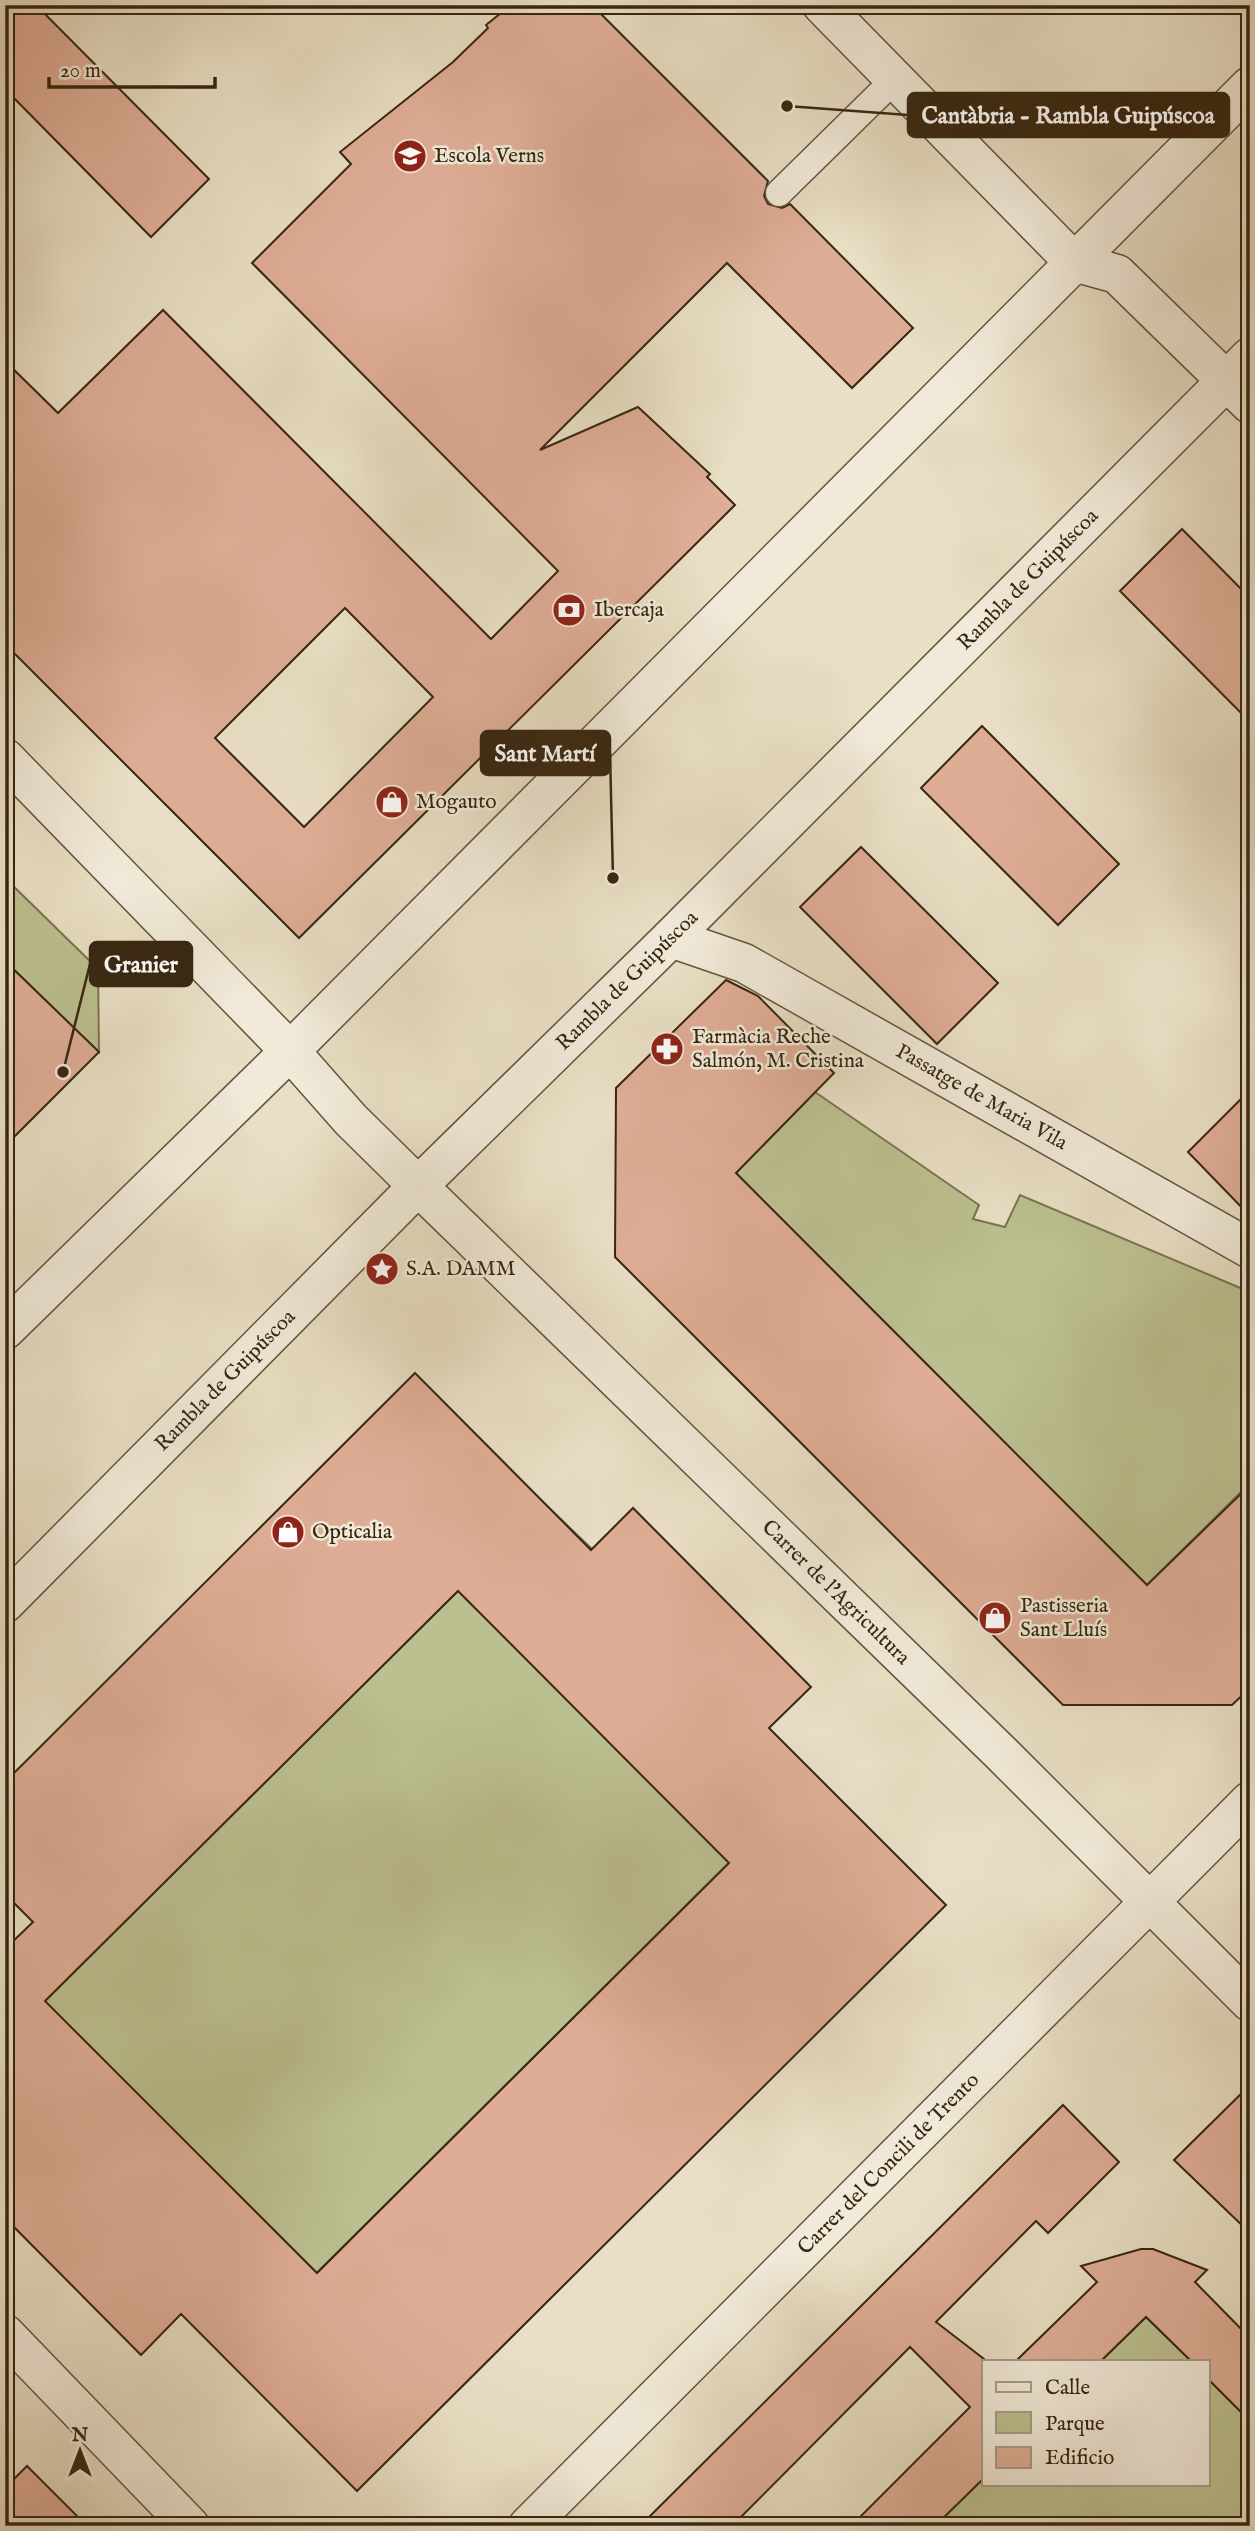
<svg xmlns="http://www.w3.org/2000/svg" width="1255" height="2531" viewBox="0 0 1255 2531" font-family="'IM FELL English',serif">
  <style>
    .green { fill: #bcc090; stroke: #797350; stroke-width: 2 }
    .building { fill: #dfad96; stroke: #362611; stroke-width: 2; fill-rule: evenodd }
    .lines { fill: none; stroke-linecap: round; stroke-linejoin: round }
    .service-casing { stroke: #63543e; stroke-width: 29 }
    .pedestrian-casing { stroke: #63543e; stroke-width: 41 }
    .minor-casing { stroke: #63543e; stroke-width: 41 }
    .tertiary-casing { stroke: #63543e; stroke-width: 41 }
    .service { stroke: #f1ead9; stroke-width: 26 }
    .pedestrian { stroke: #f1ead9; stroke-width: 38 }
    .minor { stroke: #f1ead9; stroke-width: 38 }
    .tertiary { stroke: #f1ead9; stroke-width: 38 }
    .labels { text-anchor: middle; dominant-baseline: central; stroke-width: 5; stroke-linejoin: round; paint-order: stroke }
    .poi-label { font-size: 21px; fill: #362611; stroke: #f1ead9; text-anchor: start }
    .street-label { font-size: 21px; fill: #362611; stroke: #f1ead9 }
    .leader { fill: none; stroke: #362611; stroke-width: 2.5 }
    .callout-dot { fill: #362611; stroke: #f1ead9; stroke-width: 2.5 }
    .callout { fill: #362611; stroke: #362611; stroke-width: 2.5 }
    .callout-label { font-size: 23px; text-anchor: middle; font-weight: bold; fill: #fff }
  </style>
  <rect width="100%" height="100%" fill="#e9dfc5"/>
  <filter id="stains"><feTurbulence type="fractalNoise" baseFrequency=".00286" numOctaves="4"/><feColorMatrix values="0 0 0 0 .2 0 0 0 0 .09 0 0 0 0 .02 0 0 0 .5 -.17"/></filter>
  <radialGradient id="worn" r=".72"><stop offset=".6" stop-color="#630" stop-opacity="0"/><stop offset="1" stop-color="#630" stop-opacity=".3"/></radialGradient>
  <path class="green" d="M 5,878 L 98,969 L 99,1052 L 5,961 Z
    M 815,1092 L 979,1205 L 973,1219 L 1005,1227 L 1020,1195 L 1250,1292 L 1250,1483 L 1147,1585 L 736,1173 Z
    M 545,1504 L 592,1549 L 504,1637 L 816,1776 L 228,2361 L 5,2041 Z
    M 1146,2317 L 1191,2361 L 1101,2361 Z
    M 1208,2379 L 1250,2421 L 1250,2526 L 935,2526 L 984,2478 L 984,2484 L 1208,2484 Z"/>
  <path class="building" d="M 5,5 L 36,5 L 209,179 L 151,237 L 5,89 Z
    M 511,5 L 592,5 L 768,181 L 764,196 L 768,204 L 782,208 L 790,204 L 913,328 L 852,388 L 727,263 L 540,450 L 638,407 L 710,474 L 707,477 L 735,505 L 299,938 L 5,644 L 5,361 L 58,413 L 163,310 L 491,639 L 558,571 L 252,263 L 351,164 L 340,152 L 453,62 L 488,28 L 486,25 ZM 345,608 L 433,697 L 304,827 L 215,738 Z
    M 1182,529 L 1250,598 L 1250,722 L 1120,591 Z
    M 982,726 L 1119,864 L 1058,925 L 921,788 Z
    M 861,847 L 998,983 L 937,1044 L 800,907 Z
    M 5,961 L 99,1052 L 5,1146 Z
    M 726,980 L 758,996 L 834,1073 L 736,1173 L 1147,1585 L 1250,1485 L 1250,1688 L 1232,1705 L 1063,1705 L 615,1257 L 616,1088 Z
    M 1250,1090 L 1250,1216 L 1188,1152 Z
    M 415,1373 L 591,1550 L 633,1508 L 811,1687 L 769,1728 L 946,1905 L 357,2491 L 181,2314 L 141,2355 L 5,2218 L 5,1949 L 33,1922 L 5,1894 L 5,1782 ZM 458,1591 L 729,1863 L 317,2273 L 45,2001 Z
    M 1250,2085 L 1250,2233 L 1174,2160 Z
    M 1063,2105 L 1119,2162 L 1048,2233 L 1036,2221 L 936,2322 L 984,2359 L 984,2478 L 935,2526 L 851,2526 L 970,2407 L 910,2347 L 732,2526 L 640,2526 Z
    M 1141,2249 L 1153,2249 L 1207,2270 L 1195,2282 L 1250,2338 L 1250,2421 L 1208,2379 L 1208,2361 L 1191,2361 L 1146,2317 L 1101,2361 L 1016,2361 L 1097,2282 L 1081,2266 Z
    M 27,2466 L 87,2526 L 5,2526 L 5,2488 Z"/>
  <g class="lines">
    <defs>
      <path id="service" d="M 779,193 L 895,79"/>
      <g id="pedestrian">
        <path id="s1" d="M 671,938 L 744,963 L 1250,1249"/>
      </g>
      <g id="minor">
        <path d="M 5,758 L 290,1051"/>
        <path id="s2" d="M 418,1186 L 1002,1754 L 1250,2002"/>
        <path d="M 5,2334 L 190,2526"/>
        <path id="s3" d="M 528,2526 L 1250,1801"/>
      </g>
      <g id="tertiary">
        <path d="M 822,5 L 1074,262 L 1117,274 L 1250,404"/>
        <path d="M 290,1051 L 351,1120 L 418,1186"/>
        <path d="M 5,1330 L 290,1051 L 1250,86"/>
        <path id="s4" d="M 5,1603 L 418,1186 L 671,938 L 1250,357"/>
      </g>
    </defs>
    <use href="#service" class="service-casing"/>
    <use href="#pedestrian" class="pedestrian-casing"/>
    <use href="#minor" class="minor-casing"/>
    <use href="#tertiary" class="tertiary-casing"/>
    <use href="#service" class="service"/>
    <use href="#pedestrian" class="pedestrian"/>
    <use href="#minor" class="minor"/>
    <use href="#tertiary" class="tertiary"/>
  </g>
  <defs>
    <symbol id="school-disc" viewBox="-11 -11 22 22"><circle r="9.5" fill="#8f2418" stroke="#f1ead9"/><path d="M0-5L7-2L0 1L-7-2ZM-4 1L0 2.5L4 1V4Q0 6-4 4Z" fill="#fff"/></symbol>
    <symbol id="bank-disc" viewBox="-11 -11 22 22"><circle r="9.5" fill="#8f2418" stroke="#f1ead9"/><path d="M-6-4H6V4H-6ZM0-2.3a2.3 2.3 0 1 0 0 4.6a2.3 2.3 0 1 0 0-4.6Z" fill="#fff"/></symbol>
    <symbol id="shop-disc" viewBox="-11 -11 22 22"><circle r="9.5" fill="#8f2418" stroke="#f1ead9"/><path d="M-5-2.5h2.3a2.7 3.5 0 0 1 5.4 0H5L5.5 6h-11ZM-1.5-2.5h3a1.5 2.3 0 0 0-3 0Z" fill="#fff"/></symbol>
    <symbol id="pharmacy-disc" viewBox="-11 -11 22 22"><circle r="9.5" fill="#8f2418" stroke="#f1ead9"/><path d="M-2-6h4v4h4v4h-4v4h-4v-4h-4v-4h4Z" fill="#fff"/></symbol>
    <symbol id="sight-disc" viewBox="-11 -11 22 22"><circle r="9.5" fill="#8f2418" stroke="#f1ead9"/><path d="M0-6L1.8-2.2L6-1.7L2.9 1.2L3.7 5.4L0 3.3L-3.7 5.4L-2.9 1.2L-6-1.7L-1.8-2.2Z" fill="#fff"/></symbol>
  </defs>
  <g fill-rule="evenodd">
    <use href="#school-disc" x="391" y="137" width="38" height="38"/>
    <use href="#bank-disc" x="550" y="591" width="38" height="38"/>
    <use href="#shop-disc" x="373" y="783" width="38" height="38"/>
    <use href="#pharmacy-disc" x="648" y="1030" width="38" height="38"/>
    <use href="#sight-disc" x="363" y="1250" width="38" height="38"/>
    <use href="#shop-disc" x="269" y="1513" width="38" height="38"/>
    <use href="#shop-disc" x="976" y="1599" width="38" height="38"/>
  </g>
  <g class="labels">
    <g class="poi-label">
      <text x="434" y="156">Escola Verns</text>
      <text x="594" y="610">Ibercaja</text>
      <text x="416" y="802">Mogauto</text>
      <text x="692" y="1037">Farmàcia Reche<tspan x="692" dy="24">Salmón, M. Cristina</tspan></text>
      <text x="406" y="1269">S.A. DAMM</text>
      <text x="312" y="1532">Opticalia</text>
      <text x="1020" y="1606">Pastisseria<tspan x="1020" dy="24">Sant Lluís</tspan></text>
    </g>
    <g class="street-label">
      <text stroke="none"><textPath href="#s4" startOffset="1447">Rambla de Guipúscoa</textPath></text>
      <text stroke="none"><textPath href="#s4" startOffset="880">Rambla de Guipúscoa</textPath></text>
      <text stroke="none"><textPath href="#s1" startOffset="350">Passatge de Maria Vila</textPath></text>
      <text stroke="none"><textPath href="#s4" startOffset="313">Rambla de Guipúscoa</textPath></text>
      <text stroke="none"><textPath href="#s2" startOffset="583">Carrer de l'Agricultura</textPath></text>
      <text stroke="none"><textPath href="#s3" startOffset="511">Carrer del Concili de Trento</textPath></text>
    </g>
  </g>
  <path class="leader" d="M787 106L908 115M613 878L610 753M63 1072L90 964"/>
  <g class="callout-dot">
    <circle cx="787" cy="106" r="7"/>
    <circle cx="613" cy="878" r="7"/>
    <circle cx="63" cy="1072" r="7"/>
  </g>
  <g class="callout">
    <rect x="908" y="93" width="321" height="44" rx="7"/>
    <rect x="481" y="731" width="129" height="44" rx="7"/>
    <rect x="90" y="942" width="102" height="44" rx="7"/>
  </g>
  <g class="callout-label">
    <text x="1068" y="123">Cantàbria - Rambla Guipúscoa</text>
    <text x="545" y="761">Sant Martí</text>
    <text x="141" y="972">Granier</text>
  </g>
  <rect width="1255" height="2531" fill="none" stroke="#e9dfc5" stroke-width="28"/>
  <rect x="7" y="7" width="1241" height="2517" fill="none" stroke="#362611" stroke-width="3.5"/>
  <rect x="14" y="14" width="1227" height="2503" fill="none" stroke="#362611" stroke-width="2"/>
  <rect x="982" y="2360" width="228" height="126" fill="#f1ead9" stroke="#a69c89" stroke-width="2"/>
  <rect x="996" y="2382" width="35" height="10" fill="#f1ead9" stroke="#a69c89" stroke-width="2"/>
  <text x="1045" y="2394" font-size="21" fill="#362611">Calle</text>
  <rect x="996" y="2412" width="35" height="21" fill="#bcc090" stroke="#a69c89" stroke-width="2"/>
  <text x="1045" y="2430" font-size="21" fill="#362611">Parque</text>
  <rect x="996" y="2447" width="35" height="21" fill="#dfad96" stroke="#a69c89" stroke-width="2"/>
  <text x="1045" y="2464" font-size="21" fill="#362611">Edificio</text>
  <g transform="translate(80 2451)" stroke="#f1ead9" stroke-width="5" paint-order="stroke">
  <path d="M0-5L12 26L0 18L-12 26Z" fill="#362611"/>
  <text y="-10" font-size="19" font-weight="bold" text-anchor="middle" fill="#362611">N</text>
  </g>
  <path d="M49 77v10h166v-10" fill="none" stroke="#362611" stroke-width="3.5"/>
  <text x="60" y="77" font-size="21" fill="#362611" stroke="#f1ead9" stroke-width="5" paint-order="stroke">20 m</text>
  <rect width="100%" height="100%" filter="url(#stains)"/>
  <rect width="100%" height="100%" fill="url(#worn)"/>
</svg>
